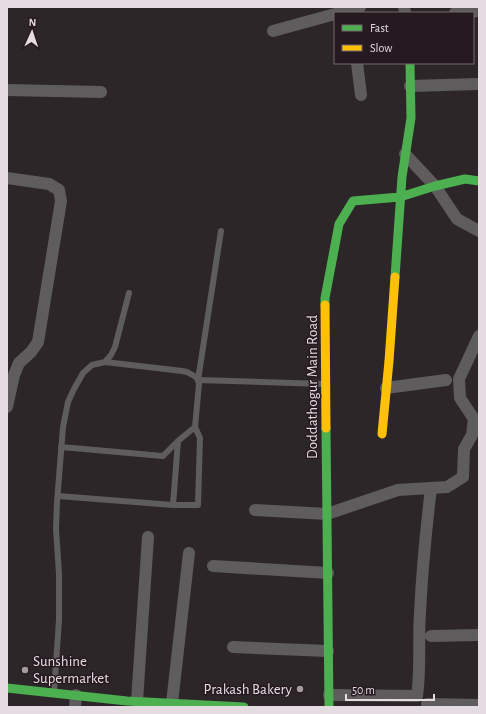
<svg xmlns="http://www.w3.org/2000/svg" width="486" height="714" viewBox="0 0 486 714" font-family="'Alegreya Sans',sans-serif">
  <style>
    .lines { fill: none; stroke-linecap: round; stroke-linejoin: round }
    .lane { stroke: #5e5c5d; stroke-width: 6 }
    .street { stroke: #5e5c5d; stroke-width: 12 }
    .fast { stroke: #4caf50; stroke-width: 9 }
    .slow { stroke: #ffc107; stroke-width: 9 }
    .poi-dot { fill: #a49ca0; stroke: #261a20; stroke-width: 1.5 }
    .labels { text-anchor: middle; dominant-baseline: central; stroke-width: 3; stroke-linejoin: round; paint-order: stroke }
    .street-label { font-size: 15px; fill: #e4dce0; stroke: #261a20 }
    .poi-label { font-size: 15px; fill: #e4dce0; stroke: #261a20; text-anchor: start }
  </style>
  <rect width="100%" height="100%" fill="#2c2629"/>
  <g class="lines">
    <path class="lane" d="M 221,231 L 198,380 L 324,384
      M 105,362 L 111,355 L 115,347 L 129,293
      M 61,447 L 163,456 L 178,441 L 195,427
      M 58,496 L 173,505 L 178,441
      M 54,692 L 59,620 L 59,574 L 56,529 L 57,502 L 63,427 L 68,402 L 74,389 L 83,373 L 92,365 L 105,362 L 182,371 L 187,372 L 196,377 L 198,380 L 199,384 L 195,427 L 200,438 L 198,505 L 173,505"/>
    <path class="street" d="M 404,7 L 405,13
      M 338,13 L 360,7
      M 455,13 L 479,11
      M 273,31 L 335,14
      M 357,63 L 361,95
      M 410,86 L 479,84
      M 7,90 L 101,92
      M 405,154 L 435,186 L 457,219 L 479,231
      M 7,178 L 49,184 L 59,190 L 61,201 L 38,342 L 31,352 L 19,363 L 14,375 L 7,407
      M 386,388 L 446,380
      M 255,510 L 327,514 L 398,490 L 447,487 L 463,477 L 464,449 L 472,435 L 474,419 L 460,398 L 459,379 L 479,336
      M 213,566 L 328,573
      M 431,636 L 479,635
      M 233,647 L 328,651
      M 329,695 L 417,696 C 421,669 418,641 420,613 C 422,571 426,530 431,488
      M 137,701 L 148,537
      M 172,703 L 189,553
      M 427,704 L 479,705
      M 75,707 L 76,695"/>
    <path class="fast" d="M 395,277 L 402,177 L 411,118 L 410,63
      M 325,305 L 325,298 L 339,224 L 353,201 L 400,197 L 435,186 L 465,179 L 479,181
      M 326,428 L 329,707
      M 7,688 L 127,701 L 244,707"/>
    <path class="slow" d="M 325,305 L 326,428
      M 382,434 L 389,361 L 395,277"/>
  </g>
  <g class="poi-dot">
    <circle cx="25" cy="670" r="4"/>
    <circle cx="300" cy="689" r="4"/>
  </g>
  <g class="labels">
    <g class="street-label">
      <text transform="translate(312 387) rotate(-90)">Doddathogur Main Road</text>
    </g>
    <g class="poi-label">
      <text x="33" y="661">Sunshine<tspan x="33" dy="17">Supermarket</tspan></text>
      <text x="292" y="689" text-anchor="end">Prakash Bakery</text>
    </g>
  </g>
  <rect width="486" height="714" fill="none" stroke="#e4dce0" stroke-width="16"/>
  <rect x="334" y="12" width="140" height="52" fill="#261a20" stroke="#72686d"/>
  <rect x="342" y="25" width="20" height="6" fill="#4caf50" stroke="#72686d"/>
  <text x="370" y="32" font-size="12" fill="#e4dce0">Fast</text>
  <rect x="342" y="45" width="20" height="6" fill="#ffc107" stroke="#72686d"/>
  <text x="370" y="52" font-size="12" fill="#e4dce0">Slow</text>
  <g transform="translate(32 32) rotate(3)" stroke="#261a20" stroke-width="3" paint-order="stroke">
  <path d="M0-3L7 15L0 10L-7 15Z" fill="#e4dce0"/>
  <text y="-6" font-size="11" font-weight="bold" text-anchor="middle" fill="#e4dce0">N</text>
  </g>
  <path d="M346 694v6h88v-6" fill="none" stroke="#e4dce0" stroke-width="2"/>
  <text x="352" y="694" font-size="12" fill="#e4dce0" stroke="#261a20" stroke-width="3" paint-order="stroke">50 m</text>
</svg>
